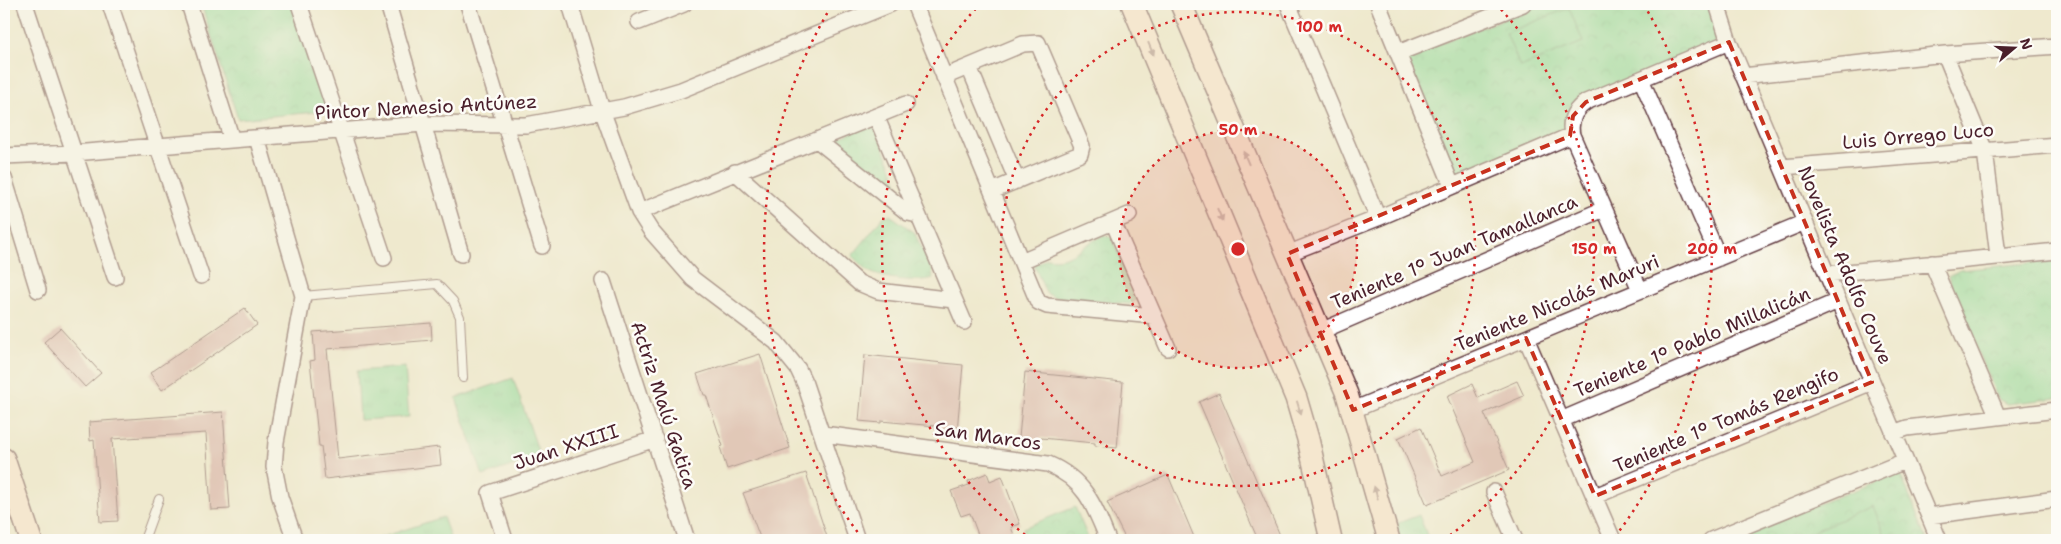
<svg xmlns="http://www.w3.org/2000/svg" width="2061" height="544" viewBox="0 0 2061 544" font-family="'Shantell Sans',sans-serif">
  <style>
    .grass { fill: url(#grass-tufts); stroke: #697c63 }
    .park { fill: url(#park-crowns); stroke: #697c63 }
    .pitch { fill: #88da9b; stroke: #697c63 }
    .building { fill: #d19f9c }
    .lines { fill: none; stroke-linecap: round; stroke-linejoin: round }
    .lane-casing { stroke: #633d43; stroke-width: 10 }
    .street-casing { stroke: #633d43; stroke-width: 18 }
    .secondary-casing { stroke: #633d43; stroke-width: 24 }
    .lane { stroke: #fff; stroke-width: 8 }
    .street { stroke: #fff; stroke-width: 15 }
    .secondary { stroke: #fde4d1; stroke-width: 21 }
    .oneway { fill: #a4827e }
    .marked { fill: none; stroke: #c8321e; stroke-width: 4; stroke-dasharray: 10 6; stroke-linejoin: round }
    .ring { fill: none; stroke: #d62828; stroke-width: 2.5; stroke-dasharray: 2.5 5 }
    .labels { text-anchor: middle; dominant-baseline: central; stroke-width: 5; stroke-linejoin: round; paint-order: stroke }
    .street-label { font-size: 19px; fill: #4a1f2b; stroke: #fdfcf7 }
    .centre { fill: #d62828; stroke: #fdfcf7; stroke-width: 2.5 }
    .ring-label { font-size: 15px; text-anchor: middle; font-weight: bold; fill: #d62828; stroke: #fdfcf7; stroke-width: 5; stroke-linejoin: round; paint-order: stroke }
  </style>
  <defs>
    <pattern id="grass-tufts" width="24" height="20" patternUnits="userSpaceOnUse" patternTransform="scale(1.25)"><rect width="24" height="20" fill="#88da9b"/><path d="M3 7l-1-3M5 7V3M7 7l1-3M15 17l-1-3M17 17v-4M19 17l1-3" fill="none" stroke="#77bb86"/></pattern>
    <pattern id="park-crowns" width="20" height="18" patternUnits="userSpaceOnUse" patternTransform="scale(1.25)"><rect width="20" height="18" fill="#88da9b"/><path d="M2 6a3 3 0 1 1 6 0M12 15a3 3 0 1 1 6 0" fill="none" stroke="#77bb86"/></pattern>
  </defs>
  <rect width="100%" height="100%" fill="#fdfcf7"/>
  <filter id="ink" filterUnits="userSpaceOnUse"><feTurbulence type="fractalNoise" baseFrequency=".02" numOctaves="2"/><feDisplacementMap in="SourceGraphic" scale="10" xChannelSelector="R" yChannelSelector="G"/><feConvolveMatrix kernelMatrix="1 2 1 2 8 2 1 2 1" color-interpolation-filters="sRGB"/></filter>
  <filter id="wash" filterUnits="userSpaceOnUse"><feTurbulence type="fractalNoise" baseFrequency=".0096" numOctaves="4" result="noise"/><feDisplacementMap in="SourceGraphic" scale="20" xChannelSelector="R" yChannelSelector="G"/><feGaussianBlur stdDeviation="1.12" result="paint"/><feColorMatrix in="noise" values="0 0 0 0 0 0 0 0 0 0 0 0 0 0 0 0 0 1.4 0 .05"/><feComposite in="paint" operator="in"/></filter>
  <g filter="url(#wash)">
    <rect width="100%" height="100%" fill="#efe9ce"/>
    <path class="grass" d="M 405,367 L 409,417 L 360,420 L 357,371 Z
      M 513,378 L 540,456 L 483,476 L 456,398 Z
      M 1419,515 L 1429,540 L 1400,540 L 1396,524 Z
      M 443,517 L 451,540 L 373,540 Z"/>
    <path class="park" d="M 201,4 L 292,4 L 329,111 L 238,119 Z
      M 1544,4 L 1713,4 L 1726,41 L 1584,99 L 1568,128 L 1453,183 L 1404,56 Z
      M 874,123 L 904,199 L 899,201 L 834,146 L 834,140 Z
      M 890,215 L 914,232 L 932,269 L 933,278 C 919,283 883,279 870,272 C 864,269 858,261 852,256 L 884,216 Z
      M 1103,236 L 1111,237 L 1138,299 L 1130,304 L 1054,297 L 1046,293 L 1034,265 L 1047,258 C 1071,263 1082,244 1103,236 Z
      M 2057,260 L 2057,398 L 2007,404 L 1998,399 L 1978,353 L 1948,276 L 1960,270 Z
      M 1900,473 L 1927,540 L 1723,540 Z
      M 1075,507 L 1089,540 L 1026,540 L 1023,528 Z"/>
    <path class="pitch" d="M 1569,8 L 1583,42 L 1520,67 L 1506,33 Z
      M 1873,506 L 1886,538 L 1881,540 L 1810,540 L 1807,534 Z"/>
    <g id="blocks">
      <path class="building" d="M 245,308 L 257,325 L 162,390 L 150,373 Z
        M 431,323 L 432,340 L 327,349 L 338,459 L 439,447 L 441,465 L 325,479 L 321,446 L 319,446 L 310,361 L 315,360 L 313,332 Z
        M 60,328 L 101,373 L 85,387 L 44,342 Z
        M 760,354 L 790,448 L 727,469 L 720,447 L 723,446 L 706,395 L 704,395 L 697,374 Z
        M 865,355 L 963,365 L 957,431 L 935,429 L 935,426 L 881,421 L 881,423 L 859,421 Z
        M 1025,372 L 1123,382 L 1117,448 L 1095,446 L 1095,443 L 1041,438 L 1041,440 L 1019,438 Z
        M 1517,381 L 1524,396 L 1484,413 L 1509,470 L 1427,505 L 1398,438 L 1421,427 L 1442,476 L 1475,462 L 1447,396 L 1472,384 L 1478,398 Z
        M 1219,393 L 1282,540 L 1258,540 L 1199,402 Z
        M 223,412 L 230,509 L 211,510 L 206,433 L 112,439 L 118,521 L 100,522 L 94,440 L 90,441 L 89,422 Z
        M 806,473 L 827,537 L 815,540 L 761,540 L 743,493 Z
        M 987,473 L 990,481 L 1002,476 L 1020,524 L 1011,527 L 1016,540 L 980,540 L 970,513 L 961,516 L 951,491 L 969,485 L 968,481 Z
        M 1168,475 L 1194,537 L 1187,540 L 1126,540 L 1107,502 Z"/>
    </g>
  </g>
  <g filter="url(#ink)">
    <use href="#blocks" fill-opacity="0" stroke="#633d43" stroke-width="1"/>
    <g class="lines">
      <defs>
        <path id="lane" d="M 303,296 L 437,284 L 453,301 L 460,317 L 463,378
          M 144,540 L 159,499"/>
        <path id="street" d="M 25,4 L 115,277
          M 110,4 L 201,276
          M 189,4 L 232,140
          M 299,4 L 384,258
          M 388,4 L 461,254
          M 468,4 L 542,246
          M 570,4 L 602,110 L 639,212 L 651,231 L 693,279 L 776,342 L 798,369 L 805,384 L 857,540
          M 914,4 L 1038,302 L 1047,306 L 1154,316
          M 1288,4 L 1378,218
          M 1378,4 L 1452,186
          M 1717,4 L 1729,42 L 1939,540
          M 639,22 L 684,4
          M 1398,53 L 1523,4
          M 1945,54 L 1985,151 L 1998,256
          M 969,67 L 1017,181
          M 1743,76 L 1945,54 L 2057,46
          M 944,77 L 1023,44 L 1038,43 L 1082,146 L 1080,154 L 992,191
          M 1641,79 L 1719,258
          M 876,116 L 964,322
          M 257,138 L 303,296 L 276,442 L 274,467 L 280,497 L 295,540
          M 817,140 L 908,213 L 918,215
          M 4,156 L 74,153 L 423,124 L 526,125 L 624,107 L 681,90 L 891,4
          M 1782,167 L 2057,145
          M 735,172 L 859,283 L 878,291 L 954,300
          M 4,178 L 38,290
          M 639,212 L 906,104
          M 1113,222 L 1168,348
          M 1287,254 L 1378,218 L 1572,135
          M 1020,259 L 1026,259 L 1129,215
          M 1932,263 L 1998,417
          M 1827,274 L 2057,251
          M 603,281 L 687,540
          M 1640,290 L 1572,135 C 1569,121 1574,110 1586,102 L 1729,42
          M 1321,331 L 1604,209
          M 1526,338 L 1613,540
          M 1353,410 L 1805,222
          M 1561,420 L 1838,301
          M 1893,433 L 1907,428 L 2057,410
          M 823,434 L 1048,464 C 1085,480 1094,505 1108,540
          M 1494,492 L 1515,540
          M 1595,496 L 1872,382
          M 1929,516 L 2057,499
          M 505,540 L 490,493 L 655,439
          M 1711,540 L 1905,461"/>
        <path id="secondary" d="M 1132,4 L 1296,398 L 1308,439 L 1331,540
          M 1181,4 L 1347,394 L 1389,540
          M 4,459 L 31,540"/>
      </defs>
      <use href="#lane" class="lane-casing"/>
      <use href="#street" class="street-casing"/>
      <use href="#secondary" class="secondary-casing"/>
      <use href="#lane" class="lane"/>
      <use href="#street" class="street"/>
      <use href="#secondary" class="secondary"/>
    </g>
    <defs><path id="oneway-solid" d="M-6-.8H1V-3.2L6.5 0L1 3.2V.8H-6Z" transform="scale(1.25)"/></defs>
    <g class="oneway">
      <use href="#oneway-solid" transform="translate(1151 49) rotate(67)"/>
      <use href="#oneway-solid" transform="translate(1246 158) rotate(-113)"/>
      <use href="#oneway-solid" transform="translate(1220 215) rotate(67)"/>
      <use href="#oneway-solid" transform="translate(1310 307) rotate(-113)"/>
      <use href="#oneway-solid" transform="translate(1299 408) rotate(73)"/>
      <use href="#oneway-solid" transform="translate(1376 493) rotate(-106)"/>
    </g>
  </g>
  <path d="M0 0H2061V544H0ZM 1729,42 L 1872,382 L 1595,496 L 1526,338 L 1353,410 L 1287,254 L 1570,136 L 1573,116 L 1586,102 Z" fill="#efe9ce" fill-opacity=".55" fill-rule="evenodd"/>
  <path class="marked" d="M 1729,42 L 1872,382 L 1595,496 L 1526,338 L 1353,410 L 1287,254 L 1570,136 L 1573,116 L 1586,102 Z"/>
  <circle cx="1238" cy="249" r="119" fill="#d62828" fill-opacity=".12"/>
  <g class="ring">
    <circle cx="1238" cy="249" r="119"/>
    <circle cx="1238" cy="249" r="237"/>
    <path d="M1031 539A356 356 0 0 1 980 4M1496 4A356 356 0 0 1 1445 539"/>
    <path d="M862 538A474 474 0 0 1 832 5M1644 5A474 474 0 0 1 1614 538"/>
  </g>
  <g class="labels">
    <g class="street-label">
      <text transform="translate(426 107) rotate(-3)">Pintor Nemesio Antúnez</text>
      <text transform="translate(1918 136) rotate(-5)">Luis Orrego Luco</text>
      <text transform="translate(1454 252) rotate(-23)">Teniente 1º Juan Tamallanca</text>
      <text transform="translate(1845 265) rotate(67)">Novelista Adolfo Couve</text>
      <text transform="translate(1557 303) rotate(-23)">Teniente Nicolás Maruri</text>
      <text transform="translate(1692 342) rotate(-23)">Teniente 1º Pablo Millalicán</text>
      <text transform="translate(664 405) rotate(72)">Actriz Malú Gatica</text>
      <text transform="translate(1726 420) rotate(-23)">Teniente 1º Tomás Rengifo</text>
      <text transform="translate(988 436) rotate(8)">San Marcos</text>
      <text transform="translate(566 447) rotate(-18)">Juan XXIII</text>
    </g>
  </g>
  <circle cx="1238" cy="249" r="8" class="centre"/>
  <g class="ring-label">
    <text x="1319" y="32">100 m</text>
    <text x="1238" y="135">50 m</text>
    <text x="1594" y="254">150 m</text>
    <text x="1712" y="254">200 m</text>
  </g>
  <rect width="2061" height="544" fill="none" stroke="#fdfcf7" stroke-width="20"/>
  <g transform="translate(2014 48) rotate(71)" stroke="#fdfcf7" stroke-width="4" paint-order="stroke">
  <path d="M0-4L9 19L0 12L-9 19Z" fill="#4a1f2b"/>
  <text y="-8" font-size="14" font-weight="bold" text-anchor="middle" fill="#4a1f2b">N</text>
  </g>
</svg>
